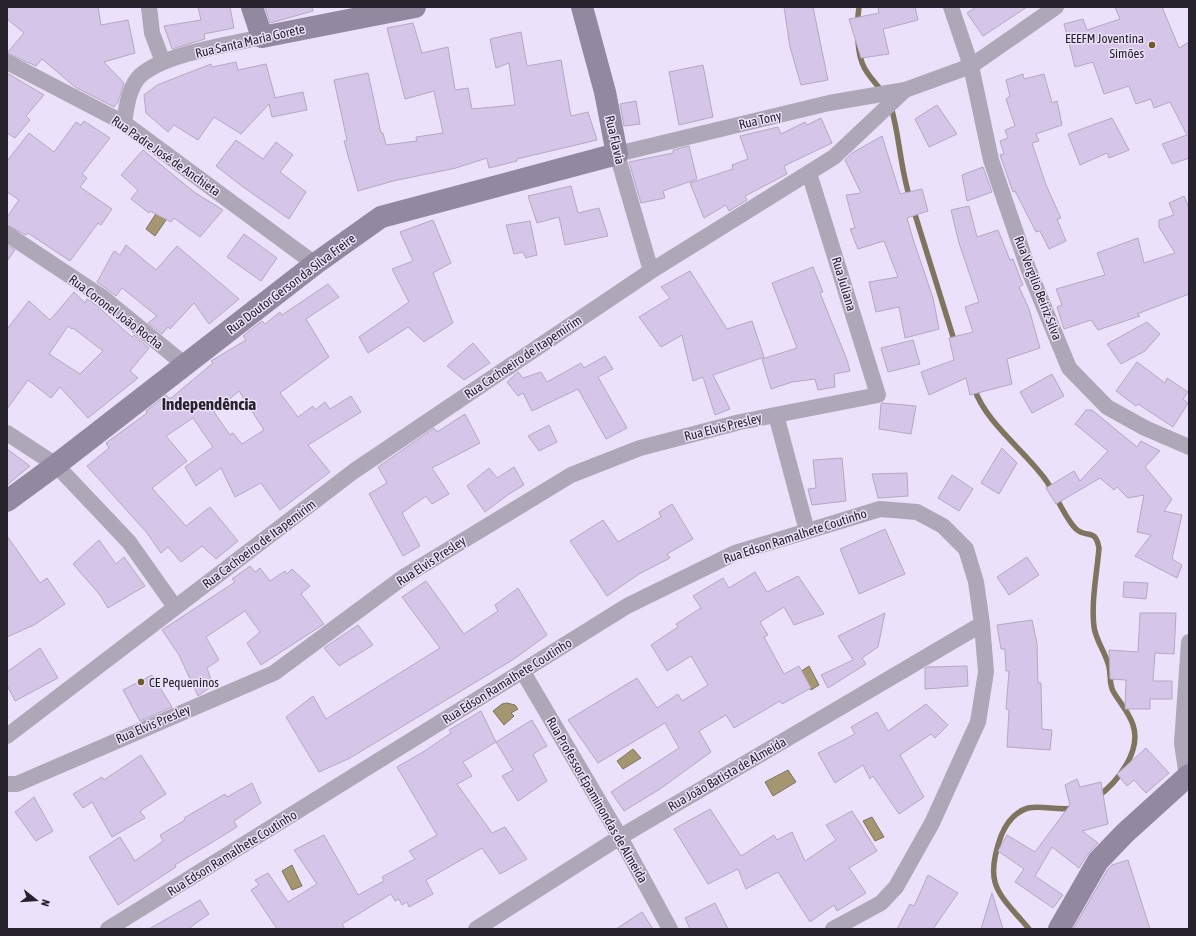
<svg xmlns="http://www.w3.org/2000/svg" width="1196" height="936" viewBox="0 0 1196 936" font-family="'Asap Condensed',sans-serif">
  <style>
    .water { fill: #a59672; stroke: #7f745d }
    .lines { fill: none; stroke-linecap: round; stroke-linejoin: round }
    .stream { stroke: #7f745d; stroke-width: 5.5 }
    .building { fill: #d5c5e9; stroke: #b3a9c1; fill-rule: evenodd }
    .street { stroke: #aea7b7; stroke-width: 16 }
    .secondary { stroke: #92889f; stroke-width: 22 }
    .poi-dot { fill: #6d5a28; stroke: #ece1fa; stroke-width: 1.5 }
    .labels { text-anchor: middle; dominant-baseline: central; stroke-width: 3; stroke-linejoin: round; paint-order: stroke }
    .poi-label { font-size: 13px; fill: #27232c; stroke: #ece1fa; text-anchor: end }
    .street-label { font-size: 13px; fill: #27232c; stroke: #ece1fa }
    .district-label { font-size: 17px; font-weight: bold; fill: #27232c; stroke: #ece1fa }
  </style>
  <rect width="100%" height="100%" fill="#ece1fa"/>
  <path class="water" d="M 157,212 L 166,220 L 155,236 L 146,229 Z
    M 809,666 L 819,685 L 811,690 L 800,672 Z
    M 507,703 L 515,705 L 518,709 L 511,713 L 514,716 L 504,725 L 493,711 L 502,704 Z
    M 633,749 L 641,758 L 623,769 L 617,761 Z
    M 788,770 L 796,782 L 773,796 L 765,782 Z
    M 872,817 L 884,837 L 875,841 L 863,821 Z
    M 292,865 L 302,886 L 292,890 L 282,871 Z"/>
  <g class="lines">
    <path class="stream" d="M 857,25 L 859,7
      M 858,41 C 859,65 867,74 882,91
      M 891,107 C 900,137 900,168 910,198
      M 913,208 L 955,343
      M 974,388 C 986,423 1023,449 1045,479 C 1055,492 1065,519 1076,529 C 1087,539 1095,527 1099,548 C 1097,573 1091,601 1094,627 C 1096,641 1106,653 1109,667 C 1111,675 1109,683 1113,691 C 1119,702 1129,712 1133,725 C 1142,751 1117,783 1097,797
      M 1029,929 C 999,893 983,886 1001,836 C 1006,824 1015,812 1028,808 C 1042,805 1059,811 1074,808"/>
  </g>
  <path class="building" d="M 7,7 L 98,7 L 101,25 L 128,20 L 135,53 L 104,62 L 124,83 L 118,102 L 114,107 L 75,87 L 42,59 L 36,66 L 7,53 L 24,33 L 7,19 Z
    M 198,7 L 230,7 L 234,28 L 204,34 L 205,39 L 172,49 L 164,26 L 201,20 Z
    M 265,7 L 312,7 L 313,11 L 270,23 Z
    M 784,7 L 813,7 L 828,80 L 801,85 L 790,47 Z
    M 878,7 L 915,7 L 918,20 L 883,29 L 889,54 L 861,58 L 849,19 L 879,13 Z
    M 976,7 L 1027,7 L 983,36 L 967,13 Z
    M 1115,7 L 1162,7 L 1179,48 L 1189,42 L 1189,158 L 1172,164 L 1162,144 L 1187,135 L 1170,102 L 1154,108 L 1151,99 L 1136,104 L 1129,86 L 1104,94 L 1093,62 L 1075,67 L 1064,24 L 1083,19 L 1087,30 L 1120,19 Z
    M 413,23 L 422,53 L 448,47 L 455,90 L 468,88 L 472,109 L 515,105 L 509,63 L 496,68 L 490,39 L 521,32 L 527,66 L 561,60 L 571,116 L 588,112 L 597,140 L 517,159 L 517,161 L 489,168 L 487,158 L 456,168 L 393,181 L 358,191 L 344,141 L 347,140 L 334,80 L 368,73 L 381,133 L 383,133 L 386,145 L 417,141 L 416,137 L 443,133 L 434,91 L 405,99 L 387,28 Z
    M 236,62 L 238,70 L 266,64 L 275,97 L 274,98 L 303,92 L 307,110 L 272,117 L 269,104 L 241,134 L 214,117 L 198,140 L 174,125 L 168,132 L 146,113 L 144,95 L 157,85 L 211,64 L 212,67 Z
    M 703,65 L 713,117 L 679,125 L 669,72 Z
    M 7,73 L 44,95 L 26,116 L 30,120 L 15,138 L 7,133 Z
    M 1023,74 L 1024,79 L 1044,74 L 1052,103 L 1057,101 L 1062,125 L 1036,134 L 1039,141 L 1032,143 L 1046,185 L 1061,218 L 1057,219 L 1066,241 L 1049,249 L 1040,231 L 1036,232 L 1015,191 L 1013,192 L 1000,155 L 1004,154 L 1000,141 L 1008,138 L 1005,130 L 1015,126 L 1006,99 L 1010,96 L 1006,80 Z
    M 636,101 L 640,124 L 624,126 L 620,104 Z
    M 937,105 L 957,134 L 929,147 L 915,119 Z
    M 821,118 L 832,143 L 784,166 L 787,174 L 745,196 L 747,200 L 729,211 L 726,205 L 704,218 L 690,183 L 733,169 L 732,165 L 748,159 L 740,136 L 778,127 L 781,134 L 805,122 L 807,125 Z
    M 1112,118 L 1129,150 L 1109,158 L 1107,153 L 1080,165 L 1068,134 Z
    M 84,121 L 110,138 L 82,174 L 87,178 L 80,187 L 112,209 L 101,225 L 98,223 L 70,261 L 28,233 L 26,235 L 7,225 L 7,217 L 19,200 L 7,192 L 7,161 L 29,133 L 54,152 L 76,122 L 81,125 Z
    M 882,136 L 900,194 L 922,189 L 928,211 L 907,218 L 913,239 L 933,298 L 939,329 L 905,338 L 899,307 L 876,312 L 869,282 L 898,277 L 884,241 L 858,249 L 850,229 L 855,228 L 846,195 L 861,193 L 845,160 L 852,153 Z
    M 236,140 L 263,159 L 276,142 L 293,155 L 280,172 L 306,192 L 289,219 L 243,187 L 216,166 Z
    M 689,146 L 697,179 L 663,191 L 665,198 L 641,203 L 629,162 L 673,153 L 673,150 Z
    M 143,150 L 194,192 L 223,210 L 200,237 L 174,218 L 171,222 L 150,211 L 149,213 L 131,199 L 138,190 L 121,175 Z
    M 983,167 L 992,192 L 967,201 L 962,175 Z
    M 571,186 L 578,213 L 599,208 L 608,236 L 565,245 L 559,217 L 537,223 L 528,196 Z
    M 1184,196 L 1189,208 L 1189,294 L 1137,314 L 1140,316 L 1098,330 L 1091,320 L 1064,329 L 1057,307 L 1062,305 L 1056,289 L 1105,275 L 1097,253 L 1138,238 L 1144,263 L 1175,253 L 1159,227 L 1159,220 L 1174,215 L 1169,203 Z
    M 969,206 L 977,237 L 998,230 L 1010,260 L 1013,259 L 1023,285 L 1019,287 L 1029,309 L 1040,348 L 1007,359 L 1012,384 L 970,395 L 966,378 L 929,395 L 921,372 L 954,360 L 949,338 L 973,332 L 965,307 L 979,302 L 959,243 L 951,210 Z
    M 433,220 L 451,263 L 433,273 L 453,323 L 424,342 L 408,327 L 368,353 L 359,337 L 409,302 L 392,269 L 413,261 L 400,232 Z
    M 530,221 L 537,255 L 526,258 L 523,252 L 514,254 L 506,225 Z
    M 244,234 L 277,258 L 261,281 L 227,257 Z
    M 7,245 L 15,250 L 7,261 Z
    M 126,245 L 156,270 L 177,246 L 239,299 L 209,324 L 194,303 L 170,329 L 168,327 L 162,334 L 148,323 L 157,316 L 122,288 L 116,296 L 97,282 L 114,251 L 120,255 Z
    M 813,267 L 823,292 L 820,293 L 847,360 L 850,371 L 834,374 L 835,387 L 818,390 L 815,379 L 792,382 L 771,389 L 762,359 L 797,348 L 772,283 Z
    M 690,271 L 727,329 L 752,321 L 764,357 L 713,375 L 730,409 L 715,415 L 703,377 L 693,381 L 682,335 L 661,347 L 639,317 L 670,298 L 661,287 Z
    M 328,284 L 339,297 L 306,319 L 329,357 L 280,393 L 298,417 L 313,406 L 315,410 L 325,402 L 330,409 L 351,396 L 361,412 L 308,445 L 330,472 L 280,510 L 261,483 L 235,497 L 221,468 L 196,486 L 185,467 L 213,447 L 193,418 L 166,436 L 187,461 L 152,488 L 186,526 L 210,507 L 238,541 L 216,559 L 202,546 L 181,562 L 168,547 L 161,553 L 147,533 L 87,466 L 109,448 L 106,443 L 147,413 L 146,411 L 166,395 L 170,399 L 213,363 L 211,361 L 246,340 L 243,336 L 262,321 L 265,324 L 280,312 L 282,315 ZM 239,391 L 264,430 L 242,444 L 233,433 L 230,435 L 214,412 Z
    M 74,292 L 85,303 L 87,299 L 96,305 L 132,337 L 134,335 L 149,348 L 130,371 L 138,378 L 88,418 L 60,387 L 51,398 L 28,380 L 7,409 L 7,329 L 29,301 L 50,320 ZM 68,326 L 72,329 L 73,328 L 103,351 L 80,374 L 49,354 Z
    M 1147,322 L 1160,334 L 1145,351 L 1121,364 L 1107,344 Z
    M 913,340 L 920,364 L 888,372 L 881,348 Z
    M 473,343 L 490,363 L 464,380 L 447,366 Z
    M 605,356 L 613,369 L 598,377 L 627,428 L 606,439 L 578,389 L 532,411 L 523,393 L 518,396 L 507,382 L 518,372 L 523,378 L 541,372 L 547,382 L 581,363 L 584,368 Z
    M 1137,362 L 1165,383 L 1167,378 L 1188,392 L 1183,399 L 1188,403 L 1173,427 L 1138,404 L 1136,406 L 1116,391 Z
    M 1052,374 L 1064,396 L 1032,413 L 1020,392 Z
    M 882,403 L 916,406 L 911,434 L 879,429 L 881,404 Z
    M 1086,410 L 1092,410 L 1137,447 L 1141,441 L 1160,451 L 1145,467 L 1172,499 L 1164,511 L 1182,515 L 1172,559 L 1182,565 L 1177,578 L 1135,556 L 1151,535 L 1137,532 L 1144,495 L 1128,498 L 1117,487 L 1114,490 L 1100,478 L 1056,504 L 1046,488 L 1074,471 L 1080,481 L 1108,451 L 1075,424 Z
    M 465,414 L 480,443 L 432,468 L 449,494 L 432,504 L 426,496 L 402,513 L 420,546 L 403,556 L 369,494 L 387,483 L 378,467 L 434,428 L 437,432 Z
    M 549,425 L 557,442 L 539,451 L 528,436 Z
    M 1002,448 L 1017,463 L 999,494 L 981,483 Z
    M 7,449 L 30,466 L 7,485 Z
    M 842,458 L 846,501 L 812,505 L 808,489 L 816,488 L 813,460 Z
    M 514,467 L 524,485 L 509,494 L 485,512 L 467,486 L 489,468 L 497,478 Z
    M 907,473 L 908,496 L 878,498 L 872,474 Z
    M 952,475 L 973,489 L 959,511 L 938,498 Z
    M 672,504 L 693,539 L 667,554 L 670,558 L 639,574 L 607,596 L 570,541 L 603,520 L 618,542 L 661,517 L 659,512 Z
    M 885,529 L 905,574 L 859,594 L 840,549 Z
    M 7,536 L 40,583 L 47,578 L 65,604 L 34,625 L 7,637 Z
    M 99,540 L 116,564 L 124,557 L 145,586 L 108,608 L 100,595 L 73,564 Z
    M 1027,557 L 1039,575 L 1009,595 L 997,577 Z
    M 250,566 L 255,572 L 260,568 L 270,581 L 285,571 L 287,574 L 292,569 L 310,586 L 301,594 L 324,624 L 261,665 L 247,643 L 260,632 L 245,611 L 206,637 L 219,660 L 207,668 L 213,685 L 198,696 L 179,655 L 162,630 L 235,582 L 232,579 Z
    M 755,572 L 767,592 L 798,576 L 824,614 L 794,625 L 784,607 L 760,622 L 768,635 L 764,637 L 784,674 L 799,666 L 811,688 L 782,704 L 780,701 L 734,728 L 726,715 L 699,731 L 711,752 L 660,789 L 624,811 L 611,792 L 679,748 L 665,723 L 598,763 L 568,720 L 637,678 L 657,708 L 678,694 L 682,701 L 708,685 L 691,656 L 667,671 L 651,645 L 678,627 L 676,624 L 701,608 L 693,596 L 723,578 L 729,588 Z
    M 426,581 L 464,634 L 498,611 L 495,605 L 518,588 L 547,635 L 514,659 L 350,758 L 319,772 L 286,717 L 313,696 L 326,719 L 440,648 L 402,597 Z
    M 1124,582 L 1148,583 L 1146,599 L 1123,597 Z
    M 885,613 L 878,647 L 862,658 L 866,664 L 828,688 L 821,675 L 853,660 L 838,636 Z
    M 1140,613 L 1176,613 L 1174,654 L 1155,653 L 1153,681 L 1172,681 L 1172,699 L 1150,699 L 1150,709 L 1125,709 L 1126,680 L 1110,679 L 1109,650 L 1138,652 Z
    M 1032,620 L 1037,644 L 1038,683 L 1041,683 L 1042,729 L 1052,730 L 1050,750 L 1007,747 L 1009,710 L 1006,709 L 1009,671 L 1006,671 L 1005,649 L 1001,649 L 997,625 Z
    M 358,625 L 373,645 L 339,666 L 324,648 Z
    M 40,648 L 58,678 L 15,701 L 7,685 L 7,672 Z
    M 967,666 L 968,686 L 925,689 L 925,668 L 928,667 Z
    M 152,675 L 172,707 L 140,721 L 123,690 Z
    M 926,704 L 948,725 L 935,738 L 931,734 L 900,755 L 924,797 L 899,814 L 873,776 L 870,779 L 863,765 L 835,783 L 818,753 L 855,734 L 851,727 L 877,712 L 888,731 Z
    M 481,711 L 496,742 L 532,720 L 547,746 L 533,754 L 547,781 L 518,801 L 502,776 L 513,770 L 496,742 L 463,762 L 472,776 L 457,784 L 492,833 L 505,827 L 527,859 L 500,874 L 482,848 L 426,880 L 433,894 L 409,907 L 407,902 L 402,905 L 399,899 L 395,901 L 391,894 L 342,924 L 345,929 L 277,929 L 251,890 L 259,885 L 255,880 L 268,873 L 288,902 L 317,884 L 294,850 L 324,835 L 358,895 L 384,881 L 382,877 L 415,859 L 409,851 L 437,835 L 397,767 L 423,752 L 451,733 L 449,730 Z
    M 1146,748 L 1169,773 L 1146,793 L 1134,780 L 1127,786 L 1117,774 Z
    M 141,755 L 166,794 L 140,811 L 145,818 L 112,837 L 92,802 L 83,808 L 73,794 L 102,777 L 104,780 Z
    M 1077,779 L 1080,787 L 1101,782 L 1108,824 L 1082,831 L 1098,843 L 1087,855 L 1079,868 L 1052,847 L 1035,876 L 1063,895 L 1053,908 L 1015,882 L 1024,869 L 998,851 L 1007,835 L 1035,852 L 1070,805 L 1065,785 Z
    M 252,783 L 261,803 L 234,821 L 237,827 L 175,865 L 176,867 L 118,905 L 89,857 L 120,837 L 135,861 L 163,841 L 160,835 L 185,820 L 184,818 L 225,794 L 227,797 Z
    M 34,797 L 53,831 L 36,841 L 15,812 Z
    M 710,809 L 741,856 L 774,835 L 777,840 L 792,832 L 805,861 L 836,840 L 826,825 L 852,811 L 877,851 L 849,868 L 866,893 L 837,911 L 834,905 L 810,922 L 778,872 L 746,889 L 738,869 L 708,884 L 674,829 Z
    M 1128,860 L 1150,929 L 1073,929 L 1108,869 L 1112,865 Z
    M 928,875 L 958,893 L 933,929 L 897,929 L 910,904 L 914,906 Z
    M 992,893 L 1003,929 L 981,929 Z
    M 200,900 L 209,914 L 188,929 L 149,929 Z
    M 715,903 L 728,929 L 690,929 L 685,918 Z
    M 642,912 L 653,929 L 616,929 Z"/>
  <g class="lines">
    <path class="street" d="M 149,7 L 152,33 L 163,62
      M 951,7 L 971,66 L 991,160 L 1028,268 L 1069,368 L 1107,407 L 1145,428 L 1189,447
      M 7,62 L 124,123 L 315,264
      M 124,123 C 126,109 129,85 141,75 C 167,53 228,45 262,37
      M 7,234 L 102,297 L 184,364
      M 651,271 L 617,154 L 829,103 L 905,90
      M 776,415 L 807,531
      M 7,433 L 56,465 L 129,542 L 175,607
      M 523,672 L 620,837 L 670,929
      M 7,736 L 354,471 L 651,271 L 834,157 L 905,90 L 971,66 L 1056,7
      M 1187,777 L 1182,743 L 1189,642
      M 7,784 L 17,784 L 274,673 L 405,576 L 571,475 L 640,448 L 740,422 L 878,395 L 809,173
      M 108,929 L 627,606 L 735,553 L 880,509 L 917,512 L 943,526 L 966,549 L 976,582 L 982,624 L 986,672 L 978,722 L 932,823 L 896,887 L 881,903 L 833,929
      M 476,929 L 620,837 L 982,624"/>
    <path class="secondary" d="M 252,7 L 262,37 L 415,7
      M 7,501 L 56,465 L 315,264 L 381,217 L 617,154 L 605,92 L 582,7
      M 1059,929 L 1098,861 L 1125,833 L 1189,775"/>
  </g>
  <g class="poi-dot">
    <circle cx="1152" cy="45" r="4"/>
    <circle cx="141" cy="682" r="4"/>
  </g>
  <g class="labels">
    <g class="poi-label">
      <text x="1144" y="38">EEEFM Joventina<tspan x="1144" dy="15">Simões</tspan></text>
      <text x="149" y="682" text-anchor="start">CE Pequeninos</text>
    </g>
    <g class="street-label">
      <text transform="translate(250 41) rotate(-13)">Rua Santa Maria Gorete</text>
      <text transform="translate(760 120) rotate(-13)">Rua Tony</text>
      <text transform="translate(615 140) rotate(77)">Rua Flavia</text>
      <text transform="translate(166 156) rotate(35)">Rua Padre José de Anchieta</text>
      <text transform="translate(291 284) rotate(-37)">Rua Doutor Gerson da Silva Freire</text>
      <text transform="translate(844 284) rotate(73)">Rua Juliana</text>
      <text transform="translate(1038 288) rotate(69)">Rua Vergilio Beiriz Silva</text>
      <text transform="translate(116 312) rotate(37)">Rua Coronel João Rocha</text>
      <text transform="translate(523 357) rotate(-34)">Rua Cachoeiro de Itapemirim</text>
      <text transform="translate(723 427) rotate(-14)">Rua Elvis Presley</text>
      <text transform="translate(795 536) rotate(-18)">Rua Edson Ramalhete Coutinho</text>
      <text transform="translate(259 544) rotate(-37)">Rua Cachoeiro de Itapemirim</text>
      <text transform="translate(431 561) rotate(-33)">Rua Elvis Presley</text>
      <text transform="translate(507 681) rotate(-32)">Rua Edson Ramalhete Coutinho</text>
      <text transform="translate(153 724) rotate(-23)">Rua Elvis Presley</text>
      <text transform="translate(727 774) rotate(-30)">Rua João Batista de Almeida</text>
      <text transform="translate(597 800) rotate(60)">Rua Professor Epaminondas de Almeida</text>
      <text transform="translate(232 853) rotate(-32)">Rua Edson Ramalhete Coutinho</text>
    </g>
    <g class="district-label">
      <text x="209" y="404">Independência</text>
    </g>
  </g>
  <rect width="1196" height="936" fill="none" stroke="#27232c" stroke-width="16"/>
  <g transform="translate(36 900) rotate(107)" stroke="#ece1fa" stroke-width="3" paint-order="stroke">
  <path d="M0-3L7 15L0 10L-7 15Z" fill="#27232c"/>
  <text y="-6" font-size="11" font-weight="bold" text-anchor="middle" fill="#27232c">N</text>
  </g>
</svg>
